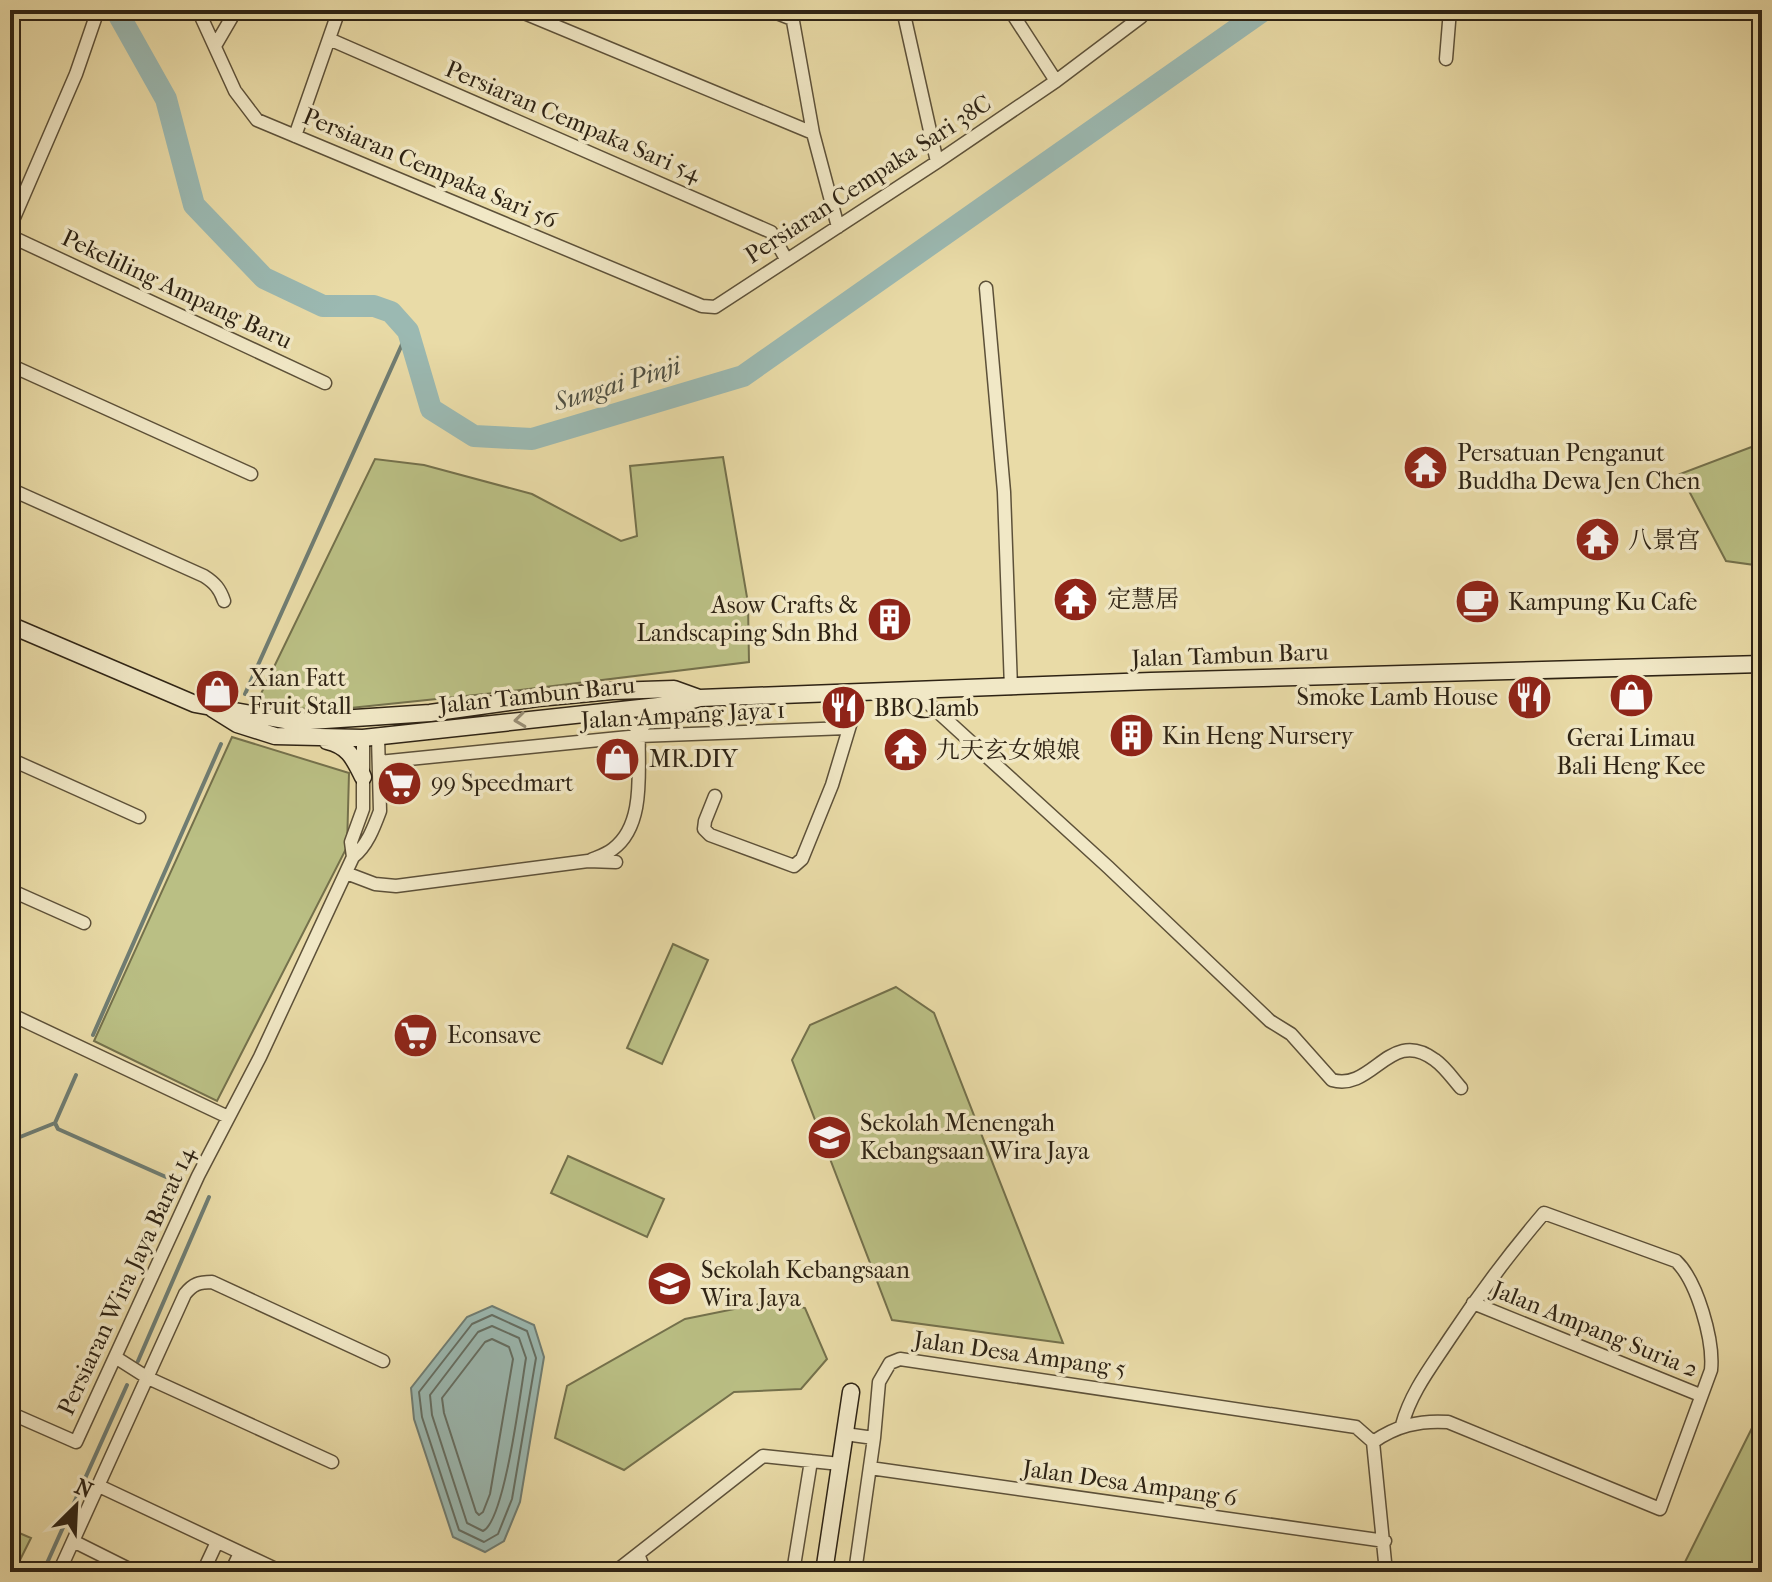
<svg xmlns="http://www.w3.org/2000/svg" width="1772" height="1582" viewBox="0 0 1772 1582" font-family="'IM FELL French Canon','Noto Serif SC',serif">
  <style>
    .green { fill: #babf84; stroke: #74714c; stroke-width: 2 }
    .water { fill: #9bb9b2; stroke: #6f7d73; stroke-width: 2 }
    .lines { fill: none; stroke-linecap: round; stroke-linejoin: round }
    .shore { stroke: #646e63; stroke-width: 2 }
    .stream { stroke: #6f7d73; stroke-width: 4 }
    .river { stroke: #9bb9b2; stroke-width: 22 }
    .street-casing { stroke: #5d5139; stroke-width: 15 }
    .secondary-casing { stroke: #2e2314; stroke-width: 19 }
    .street { stroke: #f1e8c6; stroke-width: 12 }
    .secondary { stroke: #f1e8c6; stroke-width: 16 }
    .oneway { stroke: #998f76 }
    .labels { text-anchor: middle; dominant-baseline: central; stroke-width: 7; stroke-linejoin: round; paint-order: stroke }
    .street-label { font-size: 24px; fill: #2e2314; stroke: #f1e8c6 }
    .poi-label { font-size: 24px; fill: #2e2314; stroke: #f1e8c6; text-anchor: start }
    .water-label { font-size: 26px; font-style: italic; fill: #4f5043; stroke: #f1e8c6 }
  </style>
  <rect width="100%" height="100%" fill="#e9dba7"/>
  <filter id="stains"><feTurbulence type="fractalNoise" baseFrequency=".0025" numOctaves="4"/><feColorMatrix values="0 0 0 0 .2 0 0 0 0 .09 0 0 0 0 .02 0 0 0 .5 -.17"/></filter>
  <radialGradient id="worn" r=".72"><stop offset=".6" stop-color="#630" stop-opacity="0"/><stop offset="1" stop-color="#630" stop-opacity=".3"/></radialGradient>
  <path class="green" d="M 1762,443 L 1762,566 L 1726,561 L 1680,474 Z
    M 723,457 L 748,603 L 749,662 L 504,692 L 331,710 L 255,706 L 375,459 L 424,465 L 532,494 L 621,541 L 637,536 L 630,466 Z
    M 232,737 L 349,773 L 347,847 L 217,1101 L 94,1041 Z
    M 673,944 L 708,960 L 662,1064 L 627,1048 Z
    M 896,987 L 934,1013 L 1063,1343 L 892,1320 L 792,1060 L 810,1025 Z
    M 568,1156 L 664,1199 L 647,1237 L 551,1193 Z
    M 774,1301 L 805,1308 L 827,1359 L 801,1389 L 734,1392 L 624,1470 L 555,1438 L 567,1386 L 685,1319 Z
    M 1762,1408 L 1762,1572 L 1680,1572 Z
    M 10,1529 L 31,1538 L 14,1572 L 10,1572 Z"/>
  <path class="water" d="M 492,1306 L 534,1325 L 544,1357 L 520,1502 L 504,1541 L 485,1552 L 453,1537 L 414,1419 L 411,1388 L 467,1317 Z"/>
  <g class="lines">
    <path class="shore" d="M 492,1315 L 527,1331 L 536,1358 L 512,1499 L 498,1534 L 484,1542 L 459,1530 L 422,1417 L 419,1392 L 472,1324 Z
      M 492,1326 L 519,1338 L 526,1358 C 521,1387 505,1521 483,1531 L 467,1523 L 432,1415 L 430,1395 L 478,1332 Z
      M 492,1339 L 509,1347 L 513,1359 L 490,1494 L 483,1512 L 479,1515 L 476,1512 L 444,1413 L 442,1398 L 485,1342 Z"/>
    <path class="stream" d="M 245,694 L 408,331
      M 93,1035 L 221,744
      M 55,1123 L 58,1129 L 166,1177
      M 10,1141 L 55,1123 L 76,1075
      M 138,1361 L 209,1197
      M 43,1572 L 127,1385"/>
    <path class="river" d="M 116,10 L 166,99 L 194,205 L 264,278 L 323,306 L 374,306 L 391,312 L 408,331 L 431,409 L 474,436 L 532,439 L 743,376 L 1264,10"/>
    <defs>
      <path id="street" d="M 198,10 L 235,91 L 257,120 L 702,306 L 715,307 L 937,162 L 1056,81 L 1141,17
        M 517,10 L 813,133
        M 769,10 L 792,19
        M 791,10 L 813,133 L 838,227
        M 903,10 L 937,162
        M 1010,10 L 1056,81
        M 329,39 L 771,232 L 786,259
        M 215,46 L 236,10
        M 1446,59 L 1450,10
        M 295,136 L 339,10
        M 10,227 L 76,74 L 98,10
        M 10,236 L 325,383
        M 986,288 L 1004,492 L 1011,688
        M 10,365 L 251,474
        M 10,489 L 204,576 C 215,583 220,589 224,601
        M 916,692 L 1108,867 L 1270,1021 L 1291,1034 L 1332,1080 C 1373,1092 1390,1026 1435,1060 C 1445,1067 1453,1079 1461,1088
        M 607,713 L 629,721 L 639,730
        M 10,759 L 139,817
        M 379,762 L 639,736 L 847,728
        M 715,796 L 705,821 L 704,829 L 710,835 L 794,866 L 802,859 L 832,785 L 860,692
        M 353,857 L 351,842 L 363,809 L 363,738
        M 591,860 C 598,857 607,854 613,849 C 647,824 637,766 639,730 L 664,705
        M 346,873 L 375,884 L 396,886 L 588,861 L 616,862
        M 10,890 L 84,923
        M 10,1014 L 228,1117
        M 1473,1303 L 1700,1395
        M 115,1357 L 148,1378 L 332,1462
        M 10,1413 L 76,1442 L 198,1176 L 260,1057 L 353,857 C 367,846 374,827 380,811 L 378,737
        M 845,1434 L 874,1438
        M 1373,1442 C 1396,1426 1419,1420 1448,1422 L 1660,1509 L 1711,1370 C 1714,1340 1697,1281 1676,1261 L 1544,1213 C 1510,1253 1479,1294 1450,1338 C 1431,1367 1411,1392 1402,1425
        M 870,1468 L 1385,1541
        M 99,1486 L 282,1572
        M 73,1541 L 135,1572
        M 638,1554 L 645,1572
        M 59,1572 L 185,1294 C 193,1284 199,1282 212,1282 L 383,1361
        M 203,1572 L 217,1542
        M 231,1572 L 240,1553
        M 615,1572 L 763,1456 L 840,1464
        M 793,1572 L 811,1461
        M 855,1572 L 874,1438 L 879,1382 L 890,1363 L 900,1359 L 1356,1427 L 1373,1442 L 1386,1572"/>
      <path id="secondary" d="M 10,625 L 195,704 L 295,722 L 430,713 L 538,698 L 612,691 L 674,689 L 699,698
        M 213,709 L 237,724 L 275,736 L 363,738 L 677,704 L 700,698 L 1151,681 L 1762,664
        M 327,741 C 349,746 354,759 363,777
        M 824,1572 L 851,1392"/>
    </defs>
    <use href="#street" class="street-casing"/>
    <use href="#secondary" class="secondary-casing"/>
    <use href="#street" class="street"/>
    <use href="#secondary" class="secondary"/>
  </g>
  <defs><path id="oneway-chevron" d="M-2-3.5L2.5 0L-2 3.5" fill="none" stroke-width="1.6" stroke-linecap="round" stroke-linejoin="round" transform="scale(2)"/></defs>
  <use class="oneway" href="#oneway-chevron" transform="translate(520 720) rotate(173)"/>
  <defs>
    <symbol id="temple-disc" viewBox="-11 -11 22 22"><circle r="9.5" fill="#8f2418" stroke="#f1e8c6"/><path d="M0-6L5-2H3V0L6.5 2.5H4V6H1.5V3h-3V6H-4V2.5H-6.5L-3 0V-2H-5Z" fill="#fff"/></symbol>
    <symbol id="cafe-disc" viewBox="-11 -11 22 22"><circle r="9.5" fill="#8f2418" stroke="#f1e8c6"/><path d="M-5.5-4.5H6V0H3Q3 3.5 0 3.5H-2.5Q-5.5 3.5-5.5 0ZM3-3.2v2h1.7v-2ZM-6 4.5H4V6H-6Z" fill="#fff"/></symbol>
    <symbol id="building-disc" viewBox="-11 -11 22 22"><circle r="9.5" fill="#8f2418" stroke="#f1e8c6"/><path d="M-4-6H4V6H1V3H-1V6H-4ZM-2.5-4.3h1.7v1.8h-1.7ZM.8-4.3h1.7v1.8H.8ZM-2.5-1h1.7V.8h-1.7ZM.8-1h1.7V.8H.8Z" fill="#fff"/></symbol>
    <symbol id="shop-disc" viewBox="-11 -11 22 22"><circle r="9.5" fill="#8f2418" stroke="#f1e8c6"/><path d="M-5-2.5h2.3a2.7 3.5 0 0 1 5.4 0H5L5.5 6h-11ZM-1.5-2.5h3a1.5 2.3 0 0 0-3 0Z" fill="#fff"/></symbol>
    <symbol id="restaurant-disc" viewBox="-11 -11 22 22"><circle r="9.5" fill="#8f2418" stroke="#f1e8c6"/><path d="M-5-6h1v4h1v-4h1v4h1v-4h1v5L-1.5 .5V6h-2V.5L-5-1ZM5-6V6H3V1.5H1.5Q1.5-4 5-6Z" fill="#fff"/></symbol>
    <symbol id="supermarket-disc" viewBox="-11 -11 22 22"><circle r="9.5" fill="#8f2418" stroke="#f1e8c6"/><path d="M-6-5.5h2.5l.6 2H6L4.5 2H-2.5L-4.4-4H-6ZM-1.5 3.2a1.3 1.3 0 1 0 .1 0ZM3 3.2a1.3 1.3 0 1 0 .1 0Z" fill="#fff"/></symbol>
    <symbol id="school-disc" viewBox="-11 -11 22 22"><circle r="9.5" fill="#8f2418" stroke="#f1e8c6"/><path d="M0-5L7-2L0 1L-7-2ZM-4 1L0 2.5L4 1V4Q0 6-4 4Z" fill="#fff"/></symbol>
  </defs>
  <g fill-rule="evenodd">
    <use href="#temple-disc" x="1400" y="442" width="51" height="51"/>
    <use href="#temple-disc" x="1572" y="514" width="51" height="51"/>
    <use href="#temple-disc" x="1050" y="574" width="51" height="51"/>
    <use href="#cafe-disc" x="1452" y="576" width="51" height="51"/>
    <use href="#building-disc" x="864" y="594" width="51" height="51"/>
    <use href="#shop-disc" x="192" y="666" width="51" height="51"/>
    <use href="#shop-disc" x="1606" y="670" width="51" height="51"/>
    <use href="#restaurant-disc" x="1504" y="672" width="51" height="51"/>
    <use href="#restaurant-disc" x="818" y="682" width="51" height="51"/>
    <use href="#building-disc" x="1106" y="710" width="51" height="51"/>
    <use href="#temple-disc" x="880" y="724" width="51" height="51"/>
    <use href="#shop-disc" x="592" y="734" width="51" height="51"/>
    <use href="#supermarket-disc" x="374" y="758" width="51" height="51"/>
    <use href="#supermarket-disc" x="390" y="1010" width="51" height="51"/>
    <use href="#school-disc" x="804" y="1112" width="51" height="51"/>
    <use href="#school-disc" x="644" y="1258" width="51" height="51"/>
  </g>
  <g class="labels">
    <g class="street-label">
      <text transform="translate(573 121) rotate(23)">Persiaran Cempaka Sari 54</text>
      <text transform="translate(430 168) rotate(23)">Persiaran Cempaka Sari 56</text>
      <text transform="translate(868 179) rotate(-33)">Persiaran Cempaka Sari 38C</text>
      <text transform="translate(177 289) rotate(25)">Pekeliling Ampang Baru</text>
      <text transform="translate(1230 655) rotate(-2)">Jalan Tambun Baru</text>
      <text transform="translate(537 695) rotate(-6)">Jalan Tambun Baru</text>
      <text transform="translate(683 715) rotate(-3)">Jalan Ampang Jaya 1</text>
      <text transform="translate(126 1281) rotate(-65)">Persiaran Wira Jaya Barat 14</text>
      <text transform="translate(1595 1329) rotate(22)">Jalan Ampang Suria 2</text>
      <text transform="translate(1020 1354) rotate(8)">Jalan Desa Ampang 5</text>
      <text transform="translate(1130 1483) rotate(8)">Jalan Desa Ampang 6</text>
    </g>
    <g class="poi-label">
      <text x="1457" y="453">Persatuan Penganut<tspan x="1457" dy="28">Buddha Dewa Jen Chen</tspan></text>
      <text x="1628" y="540">八景宫</text>
      <text x="1107" y="599">定慧居</text>
      <text x="1508" y="602">Kampung Ku Cafe</text>
      <text x="858" y="605" text-anchor="end">Asow Crafts &amp;<tspan x="858" dy="28">Landscaping Sdn Bhd</tspan></text>
      <text x="249" y="678">Xian Fatt<tspan x="249" dy="28">Fruit Stall</tspan></text>
      <text x="1498" y="697" text-anchor="end">Smoke Lamb House</text>
      <text x="874" y="708">BBQ lamb</text>
      <text x="1162" y="736">Kin Heng Nursery</text>
      <text x="1631" y="738" text-anchor="middle">Gerai Limau<tspan x="1631" dy="28">Bali Heng Kee</tspan></text>
      <text x="936" y="750">九天玄女娘娘</text>
      <text x="649" y="759">MR.DIY</text>
      <text x="431" y="783">99 Speedmart</text>
      <text x="447" y="1035">Econsave</text>
      <text x="860" y="1123">Sekolah Menengah<tspan x="860" dy="28">Kebangsaan Wira Jaya</tspan></text>
      <text x="701" y="1270">Sekolah Kebangsaan<tspan x="701" dy="28">Wira Jaya</tspan></text>
    </g>
    <g class="water-label">
      <text transform="translate(617 384) rotate(-17)">Sungai Pinji</text>
    </g>
  </g>
  <rect width="1772" height="1582" fill="none" stroke="#e9dba7" stroke-width="40"/>
  <rect x="12" y="12" width="1748" height="1558" fill="none" stroke="#2e2314" stroke-width="4"/>
  <rect x="20" y="20" width="1732" height="1542" fill="none" stroke="#2e2314" stroke-width="2"/>
  <g transform="translate(76 1506) rotate(24)" stroke="#f1e8c6" stroke-width="6" paint-order="stroke">
  <path d="M0-6L14 30L0 20L-14 30Z" fill="#2e2314"/>
  <text y="-12" font-size="22" font-weight="bold" text-anchor="middle" fill="#2e2314">N</text>
  </g>
  <rect width="100%" height="100%" filter="url(#stains)"/>
  <rect width="100%" height="100%" fill="url(#worn)"/>
</svg>
